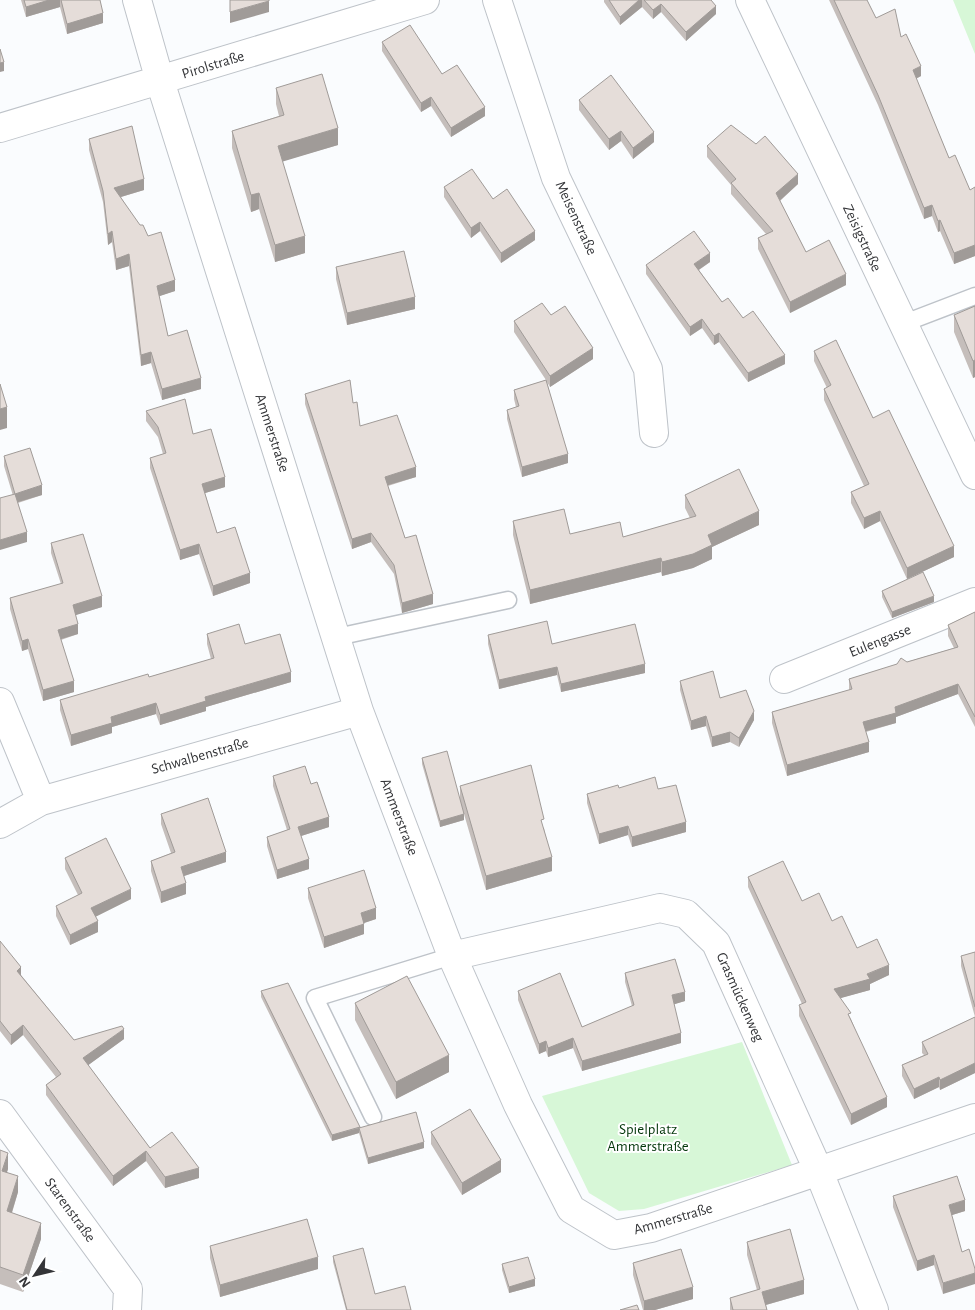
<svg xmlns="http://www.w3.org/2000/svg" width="975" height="1310" viewBox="0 0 975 1310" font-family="'Alegreya Sans',sans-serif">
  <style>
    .green { fill: #d7f7d7 }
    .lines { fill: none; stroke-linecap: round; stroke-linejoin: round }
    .lane-casing { stroke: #bec3c9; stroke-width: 19 }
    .street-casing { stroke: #bec3c9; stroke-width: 30 }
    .lane { stroke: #fff; stroke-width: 16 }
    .street { stroke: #fff; stroke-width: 28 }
    .wall { fill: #c5bebb }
    .shaded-wall { fill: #a09b98 }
    .building { fill: #e5ddd9; stroke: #a09b98 }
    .labels { text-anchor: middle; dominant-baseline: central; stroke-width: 4; stroke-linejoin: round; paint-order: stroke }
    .street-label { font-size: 15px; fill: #343538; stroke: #fff }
    .park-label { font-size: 15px; fill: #05380c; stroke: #fff }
  </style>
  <rect width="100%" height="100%" fill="#fafcfe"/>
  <path class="green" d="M 953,0 L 975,0 L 975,54 Z
    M 742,1042 L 792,1165 L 644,1209 L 619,1211 L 589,1193 L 542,1096 Z"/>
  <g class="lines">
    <defs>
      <path id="lane" d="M 902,324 L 975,296
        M 337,637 L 508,600
        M 373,1117 L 315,998 L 452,956"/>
      <path id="street" d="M 137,0 L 160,81 L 359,711 L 452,956 L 518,1105 L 571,1209 L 614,1235 L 651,1228 L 975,1118
        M 497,0 L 556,178 L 648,369 L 654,433
        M 750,0 L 975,475
        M 0,128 L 425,0
        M 784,679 L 975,602
        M 0,702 L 41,801
        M 0,824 L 41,801 L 359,711
        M 452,956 L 660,908 L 686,914 L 716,943 L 819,1172 L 874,1310
        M 0,1114 L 128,1289 L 127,1310"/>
    </defs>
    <use href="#lane" class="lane-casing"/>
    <use href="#street" class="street-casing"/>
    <use href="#lane" class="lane"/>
    <use href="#street" class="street"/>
  </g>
  <path class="wall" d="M 21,0 L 100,0 L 103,23 L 67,34 L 60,7 L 26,17 Z
    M 604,0 L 711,0 L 716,14 L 686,41 L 661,12 L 653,19 L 642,7 L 620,25 L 604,2 Z
    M 829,0 L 867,0 L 876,18 L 901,37 L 921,76 L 916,79 L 949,158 L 970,190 L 975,187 L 975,256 L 954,264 L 940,231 L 938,232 L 932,216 L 924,219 L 878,105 Z
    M 382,42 L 442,74 L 485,116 L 451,137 L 431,106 L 421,112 L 382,51 Z
    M 276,88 L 338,145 L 282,161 L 305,253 L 275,262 L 259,209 L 251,212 L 232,148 L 232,131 L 279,116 L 276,104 Z
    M 579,100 L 654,142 L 633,159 L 621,141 L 609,150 L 579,110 Z
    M 89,139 L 144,190 L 121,197 L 175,291 L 159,296 L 168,336 L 201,389 L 162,400 L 151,363 L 141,366 L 129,266 L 116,270 L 112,242 L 108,245 L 103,202 L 89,150 Z
    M 707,146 L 798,184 L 780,201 L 806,252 L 846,285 L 790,313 L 758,249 L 758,238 L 766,234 L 731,194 L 731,185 L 707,157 Z
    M 444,187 L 493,199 L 535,240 L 501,263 L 480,231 L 471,238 L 444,197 Z
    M 710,262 L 699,270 L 722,302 L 743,318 L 785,364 L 748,382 L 719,342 L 714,345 L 702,328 L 690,336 L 646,274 L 646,265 Z
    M 336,267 L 415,309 L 347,325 L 336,279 Z
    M 975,306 L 975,377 L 973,378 L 954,332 L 954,315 Z
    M 551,315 L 593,359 L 550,387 L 547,382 L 568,463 L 522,477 L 507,419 L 507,410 L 516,407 L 514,399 L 514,390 L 546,380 L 514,332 L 514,321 Z
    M 814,351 L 873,418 L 954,557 L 907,579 L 880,521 L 864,529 L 851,503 L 851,492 L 864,486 L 824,400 L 824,389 L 827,388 L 814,361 Z
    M 305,394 L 353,403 L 360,426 L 416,477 L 388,486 L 405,538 L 433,604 L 402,613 L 394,574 L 371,542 L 352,549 L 305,404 Z
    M 146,411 L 193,434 L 225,487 L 205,493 L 217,533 L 250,583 L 213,596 L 199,554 L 180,560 L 150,468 L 150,458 L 163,454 L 158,437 L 146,421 Z
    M 4,456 L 42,495 L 18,503 L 27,542 L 4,466 Z
    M 685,495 L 759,525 L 712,547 L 712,559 L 693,568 L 662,576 L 661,572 L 530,604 L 513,535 L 513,521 L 570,534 L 623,537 L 690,518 L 685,508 Z
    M 51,543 L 102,607 L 75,615 L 78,634 L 61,640 L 74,692 L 43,701 L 28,649 L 22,651 L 10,609 L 10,598 L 61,584 L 51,553 Z
    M 882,591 L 934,602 L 892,618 L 882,597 Z
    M 975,612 L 975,727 L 958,694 L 896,717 L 896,723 L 866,732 L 869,752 L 787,776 L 772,723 L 772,712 L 849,690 L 849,679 L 954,648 L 948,636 L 948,625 Z
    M 207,634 L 245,644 L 291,682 L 206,707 L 206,711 L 160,725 L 156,714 L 112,727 L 112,733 L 71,746 L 60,710 L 60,700 L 149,677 L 211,659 L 207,644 Z
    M 488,635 L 552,644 L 645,673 L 561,692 L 557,675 L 499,689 L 488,644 Z
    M 680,681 L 720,698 L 754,720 L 739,747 L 730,742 L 712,747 L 706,726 L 691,730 L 680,690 Z
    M 422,758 L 460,799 L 460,786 L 544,828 L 552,871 L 486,890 L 464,814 L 464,820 L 440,827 L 422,764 Z
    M 273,776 L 311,784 L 329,827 L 301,836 L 309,869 L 277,879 L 267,846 L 267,837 L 287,830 L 273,786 Z
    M 619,788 L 658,789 L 686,832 L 632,847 L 628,835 L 599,844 L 587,803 L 587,794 Z
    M 161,814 L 226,862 L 184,876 L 186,894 L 161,903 L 151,871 L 151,861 L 171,853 L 161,824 Z
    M 65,858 L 131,899 L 95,917 L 98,932 L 70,945 L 56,916 L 56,906 L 78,895 L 65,869 Z
    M 748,877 L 802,901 L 832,921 L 857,948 L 889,975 L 870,984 L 870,990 L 840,998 L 851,1019 L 887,1107 L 851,1125 L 799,1016 L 799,1005 L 802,1004 L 748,887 Z
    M 308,888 L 376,919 L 364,923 L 364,934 L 324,948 L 308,898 Z
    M 0,941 L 21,975 L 74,1040 L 124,1039 L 88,1065 L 150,1148 L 199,1178 L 165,1188 L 146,1161 L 113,1186 L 46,1095 L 46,1085 L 56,1077 L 23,1035 L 11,1045 L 0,1031 Z
    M 975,952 L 975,1017 L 961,966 L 961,956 Z
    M 625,973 L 685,1001 L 674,1004 L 681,1043 L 582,1071 L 573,1048 L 548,1057 L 546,1051 L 539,1054 L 518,1000 L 518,991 L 582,1027 L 632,1006 L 625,982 Z
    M 261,991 L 360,1127 L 424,1148 L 368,1164 L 359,1133 L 332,1141 L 261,997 Z
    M 355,1003 L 449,1072 L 396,1099 L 355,1020 Z
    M 975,1017 L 975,1073 L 940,1090 L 939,1087 L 914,1099 L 902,1076 L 902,1065 L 924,1055 L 922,1053 L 922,1042 Z
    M 431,1132 L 501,1172 L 462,1195 L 431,1144 Z
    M 0,1150 L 8,1169 L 7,1172 L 18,1192 L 12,1213 L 41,1239 L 23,1292 L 0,1284 Z
    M 893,1196 L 965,1211 L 952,1215 L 943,1294 L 934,1265 L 917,1271 L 893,1207 Z
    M 747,1242 L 804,1294 L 766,1305 L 767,1310 L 730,1310 L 730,1298 L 757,1290 L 747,1255 Z
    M 210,1246 L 318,1269 L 220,1297 L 210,1258 Z
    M 333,1256 L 375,1294 L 411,1310 L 346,1310 L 333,1262 Z
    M 633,1263 L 693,1299 L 655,1310 L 643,1310 L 633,1275 Z
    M 502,1264 L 535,1286 L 509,1293 L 502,1270 Z"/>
  <path class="shaded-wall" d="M 49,0 L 60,0 L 60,7 L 26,17 L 26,7 Z
    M 639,0 L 642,0 L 642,7 L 620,25 L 620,17 Z
    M 269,1 L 269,12 L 230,23 L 230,12 Z
    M 661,4 L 661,12 L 653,19 L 653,10 Z
    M 716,6 L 716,14 L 686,41 L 686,32 Z
    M 103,13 L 103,23 L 67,34 L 67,24 Z
    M 4,62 L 4,71 L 0,72 L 0,63 Z
    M 921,66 L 921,76 L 913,80 L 913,70 Z
    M 431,97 L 431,106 L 421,112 L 421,103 Z
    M 485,107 L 485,116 L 451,137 L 451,128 Z
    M 338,128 L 338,145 L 278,163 L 278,146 Z
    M 621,131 L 621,141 L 609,150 L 609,139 Z
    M 654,132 L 654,142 L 633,159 L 633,148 Z
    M 798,174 L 798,184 L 776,204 L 776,193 Z
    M 144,179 L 144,190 L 114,199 L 114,188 Z
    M 259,193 L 259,209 L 251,212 L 251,195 Z
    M 932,205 L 932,216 L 924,219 L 924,208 Z
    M 940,220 L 940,231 L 938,232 L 938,221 Z
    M 480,222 L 480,231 L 471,238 L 471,228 Z
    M 112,231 L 112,242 L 108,245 L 108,234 Z
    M 535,231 L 535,240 L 501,263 L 501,253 Z
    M 305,236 L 305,253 L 275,262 L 275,245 Z
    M 975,245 L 975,256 L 954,264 L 954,253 Z
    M 710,253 L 710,262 L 694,273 L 694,264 Z
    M 129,254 L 129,266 L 116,270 L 116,259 Z
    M 846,274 L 846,285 L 790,313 L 790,302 Z
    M 175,280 L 175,291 L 157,297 L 157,286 Z
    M 415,297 L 415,309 L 347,325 L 347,313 Z
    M 702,319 L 702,328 L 690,336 L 690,327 Z
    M 719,333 L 719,342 L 714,345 L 714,336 Z
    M 593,348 L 593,359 L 550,387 L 550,376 Z
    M 151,352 L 151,363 L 141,366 L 141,355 Z
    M 785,355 L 785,364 L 748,382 L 748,373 Z
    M 975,360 L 975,377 L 973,378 L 973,361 Z
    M 201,378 L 201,389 L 162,400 L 162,389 Z
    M 7,407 L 7,428 L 0,430 L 0,409 Z
    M 568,454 L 568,463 L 522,477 L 522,467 Z
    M 416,467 L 416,477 L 385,486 L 385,477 Z
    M 225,477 L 225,487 L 202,494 L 202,484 Z
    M 42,485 L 42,495 L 15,503 L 15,494 Z
    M 759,511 L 759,525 L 712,547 L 712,559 L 693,568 L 662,576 L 662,562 L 708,535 Z
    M 880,511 L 880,521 L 864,529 L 864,518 Z
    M 27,532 L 27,542 L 0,550 L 0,540 Z
    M 371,533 L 371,542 L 352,549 L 352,539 Z
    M 199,544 L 199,554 L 180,560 L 180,550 Z
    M 954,546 L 954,557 L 907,579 L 907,568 Z
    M 661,558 L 661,572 L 530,604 L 530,590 Z
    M 250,573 L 250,583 L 213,596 L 213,586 Z
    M 433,594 L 433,604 L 402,613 L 402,603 Z
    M 102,596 L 102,607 L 73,616 L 73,605 Z
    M 934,596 L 934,602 L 892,618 L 892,612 Z
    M 78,624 L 78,634 L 58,640 L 58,630 Z
    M 28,639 L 28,649 L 22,651 L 22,641 Z
    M 645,664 L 645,673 L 561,692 L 561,684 Z
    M 557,667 L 557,675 L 499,689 L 499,680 Z
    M 291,672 L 291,682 L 206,707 L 206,711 L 160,725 L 160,715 L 205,697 Z
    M 74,681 L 74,692 L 43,701 L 43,690 Z
    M 958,684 L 958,694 L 896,717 L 896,723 L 863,732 L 863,722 L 895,707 Z
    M 156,703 L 156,714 L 112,727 L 112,733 L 71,746 L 71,735 L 111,717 Z
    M 754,711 L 754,720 L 739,747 L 739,738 Z
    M 706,716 L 706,726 L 691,730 L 691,721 Z
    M 730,732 L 730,742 L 712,747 L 712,737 Z
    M 869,742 L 869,752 L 787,776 L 787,765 Z
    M 464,814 L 464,820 L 440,827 L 440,821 Z
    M 329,817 L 329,827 L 298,837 L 298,827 Z
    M 686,822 L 686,832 L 632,847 L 632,837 Z
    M 628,826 L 628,835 L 599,844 L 599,834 Z
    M 226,852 L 226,862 L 181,877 L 181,867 Z
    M 552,857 L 552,871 L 486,890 L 486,876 Z
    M 309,859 L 309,869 L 277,879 L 277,870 Z
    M 186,883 L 186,894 L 161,903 L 161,892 Z
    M 131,889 L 131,899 L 91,919 L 91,908 Z
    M 376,908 L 376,919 L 361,924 L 361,913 Z
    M 98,921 L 98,932 L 70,945 L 70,935 Z
    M 364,924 L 364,934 L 324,948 L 324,937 Z
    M 889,965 L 889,975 L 870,984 L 870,990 L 834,1000 L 834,989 Z
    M 21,967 L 21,978 L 17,971 Z
    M 685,992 L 685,1001 L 672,1005 L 672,995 Z
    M 23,1025 L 23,1035 L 11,1045 L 11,1035 Z
    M 124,1029 L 124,1039 L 83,1069 L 83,1058 Z
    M 681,1033 L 681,1043 L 582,1071 L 582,1061 Z
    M 573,1038 L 573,1048 L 548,1057 L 548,1048 Z
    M 546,1041 L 546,1051 L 539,1054 L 539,1044 Z
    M 449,1055 L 449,1072 L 396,1099 L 396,1082 Z
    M 975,1063 L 975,1073 L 940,1090 L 940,1080 Z
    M 939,1077 L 939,1087 L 914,1099 L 914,1089 Z
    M 887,1097 L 887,1107 L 851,1125 L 851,1114 Z
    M 359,1128 L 359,1133 L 332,1141 L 332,1135 Z
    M 424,1142 L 424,1148 L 368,1164 L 368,1158 Z
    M 146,1151 L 146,1161 L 113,1186 L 113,1176 Z
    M 8,1153 L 8,1169 L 2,1187 L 2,1171 Z
    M 501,1160 L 501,1172 L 462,1195 L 462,1183 Z
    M 199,1168 L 199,1178 L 165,1188 L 165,1177 Z
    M 18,1176 L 18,1192 L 7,1228 L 7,1211 Z
    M 965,1200 L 965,1211 L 949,1216 L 949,1205 Z
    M 41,1223 L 41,1239 L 23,1292 L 23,1275 Z
    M 934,1255 L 934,1265 L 917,1271 L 917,1261 Z
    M 318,1257 L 318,1269 L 220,1297 L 220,1285 Z
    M 975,1273 L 975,1284 L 943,1294 L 943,1283 Z
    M 535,1279 L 535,1286 L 509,1293 L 509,1287 Z
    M 804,1280 L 804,1294 L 762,1306 L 762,1292 Z
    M 693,1287 L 693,1299 L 655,1310 L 644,1310 L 644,1301 Z"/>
  <path class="building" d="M 24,0 L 49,0 L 26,7 Z
    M 61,0 L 100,0 L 103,13 L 67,24 Z
    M 230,0 L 269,0 L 269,1 L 230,12 Z
    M 609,0 L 639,0 L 620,17 Z
    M 644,0 L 711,0 L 716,6 L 686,32 L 661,4 L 653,10 Z
    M 834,0 L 867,0 L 876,18 L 895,9 L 901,37 L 906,34 L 921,66 L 913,70 L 949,158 L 955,155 L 970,190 L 975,187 L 975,245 L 954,253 L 940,220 L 938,221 L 932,205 L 924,208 L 878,95 Z
    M 410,25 L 442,74 L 457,65 L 485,107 L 451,128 L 431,97 L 421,103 L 382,42 Z
    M 0,49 L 4,62 L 0,63 Z
    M 322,74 L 338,128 L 278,146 L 305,236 L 275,245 L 259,193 L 251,195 L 232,131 L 284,115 L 276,88 Z
    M 611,75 L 654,132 L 633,148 L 621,131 L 609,139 L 579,100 Z
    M 731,125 L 756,144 L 765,136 L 798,174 L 776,193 L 806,252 L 829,240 L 846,274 L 790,302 L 758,238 L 773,231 L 731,183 L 736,179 L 707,146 Z
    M 132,126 L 144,179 L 114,188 L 140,225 L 143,225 L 148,236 L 161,232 L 175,280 L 157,286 L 168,336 L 187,330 L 201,378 L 162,389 L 151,352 L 141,355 L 129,254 L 116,259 L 112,231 L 108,234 L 103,191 L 89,139 Z
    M 472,169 L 493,199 L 507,189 L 535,231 L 501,253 L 480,222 L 471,228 L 444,187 Z
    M 694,231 L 710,253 L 694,264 L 722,302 L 728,298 L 743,318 L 753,311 L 785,355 L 748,373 L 719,333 L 714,336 L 702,319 L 690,327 L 646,265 Z
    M 404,251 L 415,297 L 347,313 L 336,267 Z
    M 542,303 L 551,315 L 565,306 L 593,348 L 550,376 L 514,321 Z
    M 975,306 L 975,360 L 973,361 L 954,315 Z
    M 836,340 L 873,418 L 889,410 L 954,546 L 907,568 L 880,511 L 864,518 L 851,492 L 869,484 L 824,389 L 831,385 L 814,351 Z
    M 350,380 L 353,403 L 357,402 L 360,426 L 397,415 L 416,467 L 385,477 L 405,538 L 416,535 L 433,594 L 402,603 L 394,565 L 371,533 L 352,539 L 305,394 Z
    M 546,380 L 568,454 L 522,467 L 507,410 L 519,406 L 514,390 Z
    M 0,384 L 7,407 L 0,409 Z
    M 185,399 L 193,434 L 211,429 L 225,477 L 202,484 L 217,533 L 235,527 L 250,573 L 213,586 L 199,544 L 180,550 L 150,458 L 166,453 L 158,427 L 146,411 Z
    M 30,448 L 42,485 L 15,494 L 27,532 L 0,540 L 0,498 L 15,494 L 4,456 Z
    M 739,469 L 759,511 L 708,535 L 712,545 L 693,554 L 662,562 L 661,558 L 530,590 L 513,521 L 564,509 L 570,534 L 620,522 L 623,537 L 696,516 L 685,495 Z
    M 83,534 L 102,596 L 73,605 L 78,624 L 58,630 L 74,681 L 43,690 L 28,639 L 22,641 L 10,598 L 63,583 L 51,543 Z
    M 923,572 L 934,596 L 892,612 L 882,591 Z
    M 975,612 L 975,717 L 958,684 L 895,707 L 896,713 L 863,722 L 869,742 L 787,765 L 772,712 L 852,689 L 849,679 L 897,664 L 901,658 L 907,662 L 958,647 L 948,625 Z
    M 547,621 L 552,644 L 635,624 L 645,664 L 561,684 L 557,667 L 499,680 L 488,635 Z
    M 239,624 L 245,644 L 280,634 L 291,672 L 205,697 L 206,701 L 160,715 L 156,703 L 111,717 L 112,723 L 71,735 L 60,700 L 148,674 L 149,677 L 214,658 L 207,634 Z
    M 713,671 L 720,698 L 746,690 L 754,711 L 739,738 L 730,732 L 712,737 L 706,716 L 691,721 L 680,681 Z
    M 447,751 L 464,814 L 440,821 L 422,758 Z
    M 531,765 L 544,819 L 541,820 L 552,857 L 486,876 L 460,786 Z
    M 305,766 L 311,784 L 317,782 L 329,817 L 298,827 L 309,859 L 277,870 L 267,837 L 290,829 L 273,776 Z
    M 655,777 L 658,789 L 676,785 L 686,822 L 632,837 L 628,826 L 599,834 L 587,794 L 618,785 L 619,788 Z
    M 208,798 L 226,852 L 181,867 L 186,883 L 161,892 L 151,861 L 175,852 L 161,814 Z
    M 106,838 L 131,889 L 91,908 L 98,921 L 70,935 L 56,906 L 82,893 L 65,858 Z
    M 783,861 L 802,901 L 819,893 L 832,921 L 842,916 L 857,948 L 877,939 L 889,965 L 867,974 L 870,979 L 834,989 L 851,1013 L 848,1014 L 887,1097 L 851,1114 L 799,1005 L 806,1002 L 748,877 Z
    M 364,870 L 376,908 L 361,913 L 364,924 L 324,937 L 308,888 Z
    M 0,941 L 21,967 L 17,971 L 74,1040 L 122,1026 L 124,1029 L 83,1058 L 150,1148 L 172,1132 L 199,1168 L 165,1177 L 146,1151 L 113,1176 L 46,1085 L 61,1074 L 23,1025 L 11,1035 L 0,1021 Z
    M 975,952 L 975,1007 L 961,956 Z
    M 675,959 L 685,992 L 672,995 L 681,1033 L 582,1061 L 573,1038 L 548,1048 L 546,1041 L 539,1044 L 518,991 L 560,973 L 582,1027 L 634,1005 L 625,973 Z
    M 407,976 L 449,1055 L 396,1082 L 355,1003 Z
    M 288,983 L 360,1127 L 332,1135 L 261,991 Z
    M 975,1017 L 975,1063 L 940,1080 L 939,1077 L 914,1089 L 902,1065 L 928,1054 L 922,1042 Z
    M 470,1109 L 501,1160 L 462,1183 L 431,1132 Z
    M 416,1112 L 424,1142 L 368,1158 L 359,1128 Z
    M 0,1150 L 8,1153 L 2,1171 L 18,1176 L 7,1211 L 41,1223 L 23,1275 L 0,1267 Z
    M 957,1176 L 965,1200 L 949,1205 L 962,1252 L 969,1249 L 975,1269 L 975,1273 L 943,1283 L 934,1255 L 917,1261 L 893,1196 Z
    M 307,1219 L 318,1257 L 220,1285 L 210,1246 Z
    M 790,1229 L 804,1280 L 762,1292 L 767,1310 L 733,1310 L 730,1298 L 760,1289 L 747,1242 Z
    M 363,1248 L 375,1294 L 405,1286 L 411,1310 L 347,1310 L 333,1256 Z
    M 681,1249 L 693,1287 L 644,1301 L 633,1263 Z
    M 528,1257 L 535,1279 L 509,1287 L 502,1264 Z
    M 637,1305 L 639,1310 L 620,1310 Z"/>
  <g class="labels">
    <g class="street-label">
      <text transform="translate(213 65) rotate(-17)">Pirolstraße</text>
      <text transform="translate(576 218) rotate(65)">Meisenstraße</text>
      <text transform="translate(862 238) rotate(65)">Zeisigstraße</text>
      <text transform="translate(272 433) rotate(72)">Ammerstraße</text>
      <text transform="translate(880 641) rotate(-22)">Eulengasse</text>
      <text transform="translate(200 756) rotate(-16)">Schwalbenstraße</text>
      <text transform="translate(399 817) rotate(69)">Ammerstraße</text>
      <text transform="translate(740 997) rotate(66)">Grasmückenweg</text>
      <text transform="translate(70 1210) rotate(54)">Starenstraße</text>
      <text transform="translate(673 1219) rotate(-16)">Ammerstraße</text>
    </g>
    <g class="park-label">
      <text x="648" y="1129">Spielplatz<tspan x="648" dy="17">Ammerstraße</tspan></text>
    </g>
  </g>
  <g transform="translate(35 1275) rotate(235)" stroke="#ffffff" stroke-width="4" paint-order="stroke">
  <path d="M0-4L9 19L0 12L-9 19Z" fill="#343538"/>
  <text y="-8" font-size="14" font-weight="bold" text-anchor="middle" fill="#343538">N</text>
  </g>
</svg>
